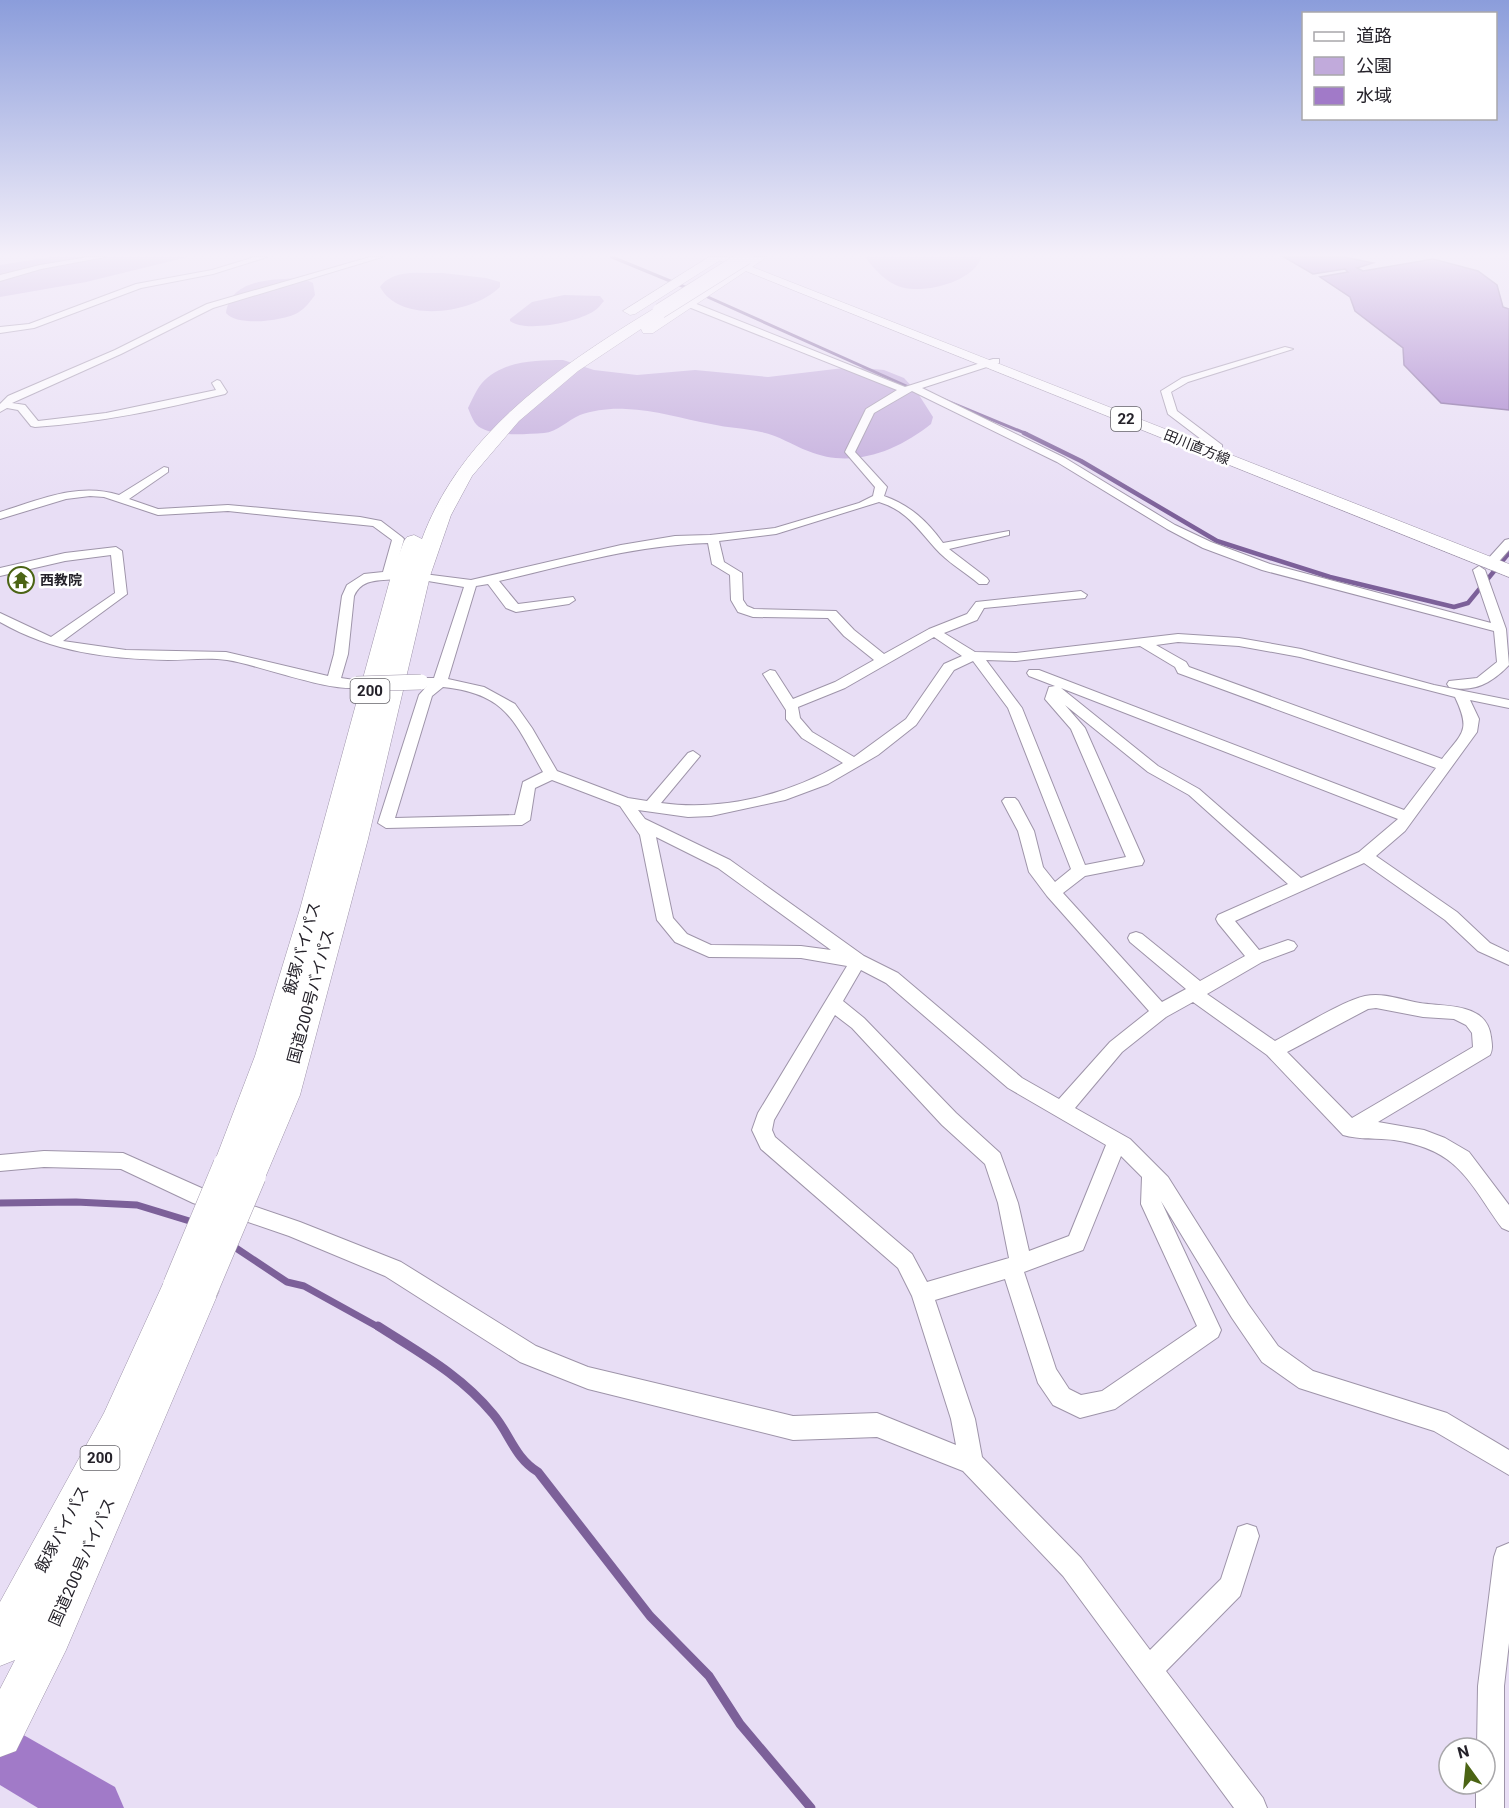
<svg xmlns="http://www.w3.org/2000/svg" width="1509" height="1808" viewBox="0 0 1509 1808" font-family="Roboto,'Noto Sans JP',sans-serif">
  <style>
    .green { fill: #c1aadb }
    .water { fill: #a17ac8; stroke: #7c6099; stroke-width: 1.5 }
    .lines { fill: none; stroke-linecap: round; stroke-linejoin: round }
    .stream-far3 { stroke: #7c6099; stroke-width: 3 }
    .stream-far2 { stroke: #7c6099; stroke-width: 4.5 }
    .stream-far1 { stroke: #7c6099; stroke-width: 7 }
    .stream { stroke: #7c6099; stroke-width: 9 }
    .river { fill: #a17ac8; fill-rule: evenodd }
    .minor-casing { stroke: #9e94a9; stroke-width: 2 }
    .primary-casing { stroke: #9e94a9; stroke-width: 1 }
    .trunk-casing { stroke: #9e94a9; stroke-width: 1 }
    .minor { fill: #fff; fill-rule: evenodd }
    .primary { fill: #fff; fill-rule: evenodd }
    .trunk { fill: #fff; fill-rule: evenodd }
    .minor-bridge-casing { stroke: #9e94a9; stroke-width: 16; stroke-linecap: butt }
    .trunk-bridge-far1-casing { stroke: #9e94a9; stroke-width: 16; stroke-linecap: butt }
    .trunk-bridge-casing { stroke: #9e94a9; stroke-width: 33; stroke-linecap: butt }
    .minor-bridge { stroke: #fff; stroke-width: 15 }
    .trunk-bridge-far1 { stroke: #fff; stroke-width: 15 }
    .trunk-bridge { stroke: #fff; stroke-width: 32 }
    .labels { text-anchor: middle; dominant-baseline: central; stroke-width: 5; stroke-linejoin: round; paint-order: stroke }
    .far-street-label { font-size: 14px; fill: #25222a; stroke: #fff }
    .far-poi-label { font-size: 14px; font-weight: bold; fill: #25222a; stroke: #fff; text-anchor: start }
    .shield { fill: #fff; stroke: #66646a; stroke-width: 1.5 }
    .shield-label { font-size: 15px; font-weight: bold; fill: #25222a }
    .street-label { font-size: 16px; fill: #25222a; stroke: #fff }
  </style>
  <rect width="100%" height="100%" fill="#e8def5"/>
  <path class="green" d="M 50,257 L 188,257 L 86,282 L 0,297 L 0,265 Z
    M 865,257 L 981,257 C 975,281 927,293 905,288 C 888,285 874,269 865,257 Z
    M 443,273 L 486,278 L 500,282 L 500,287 C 474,313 401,325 380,287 C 394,268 422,274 443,273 Z
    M 302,278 L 313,283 L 315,295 C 310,302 305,308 299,312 C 285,321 237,327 226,313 C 231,277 275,280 302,278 Z
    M 564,295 L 600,296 L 604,301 C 601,304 598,309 594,311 C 578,322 525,333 510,321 L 510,319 L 532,302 Z
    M 563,360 L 594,370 L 637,375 L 695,370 L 768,377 L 852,367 L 884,370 L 904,378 L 917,392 L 933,417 L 931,424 C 896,452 851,469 808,451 C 792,445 778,435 761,432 C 745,428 728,428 711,424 C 683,419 655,410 626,409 C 611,408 594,410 580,415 C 568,420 557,432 544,433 C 525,434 498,437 481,428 C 474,425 471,415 468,408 C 472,400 476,390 482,383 C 501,361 536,360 563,360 Z"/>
  <path class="water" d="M 1284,257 L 1344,257 L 1373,263 L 1357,268 L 1363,271 L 1433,259 L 1478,271 L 1497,285 L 1503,307 L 1509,309 L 1509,410 L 1441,403 L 1404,365 L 1403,348 L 1355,311 L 1350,297 L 1320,277 L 1348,272 L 1345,269 L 1313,274 Z"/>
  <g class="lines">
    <path class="stream-far3" d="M 612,257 L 692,290
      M 701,294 L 913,389
      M 942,399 L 1027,434"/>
    <path class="stream-far2" d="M 1024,433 L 1081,461 L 1217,541 L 1330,577 L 1454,607 L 1468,603 L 1509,553"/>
    <path class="stream-far1" d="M 0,1203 L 76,1202 L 137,1205 L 196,1223
      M 230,1244 L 287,1282 L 304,1286 L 380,1328"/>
    <path class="stream" d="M 378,1326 C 420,1353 461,1375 493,1414 C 510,1434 514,1457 538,1472 L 650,1616 L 709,1676 L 740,1724 L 811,1808"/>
    <path class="river" d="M 0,1724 L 20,1733 L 115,1787 L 124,1808 L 38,1808 L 0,1785 Z"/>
    <defs>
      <path id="minor" d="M 88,257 L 105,257 L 41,269 L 0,281 L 0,275 L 40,265 Z
        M 255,257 L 267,257 L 213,274 L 141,288 L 34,328 L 0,333 L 0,327 L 29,324 L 136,284 L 212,270 Z
        M 370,257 L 382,257 L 213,308 L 121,354 L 12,403 L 25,405 L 38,421 L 106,413 L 216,390 L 212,383 L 217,380 L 220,381 L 227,392 L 225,394 C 163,409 99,423 35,427 L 31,426 L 18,410 L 7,408 L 0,412 L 0,404 L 8,396 L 115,350 L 207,304 Z
        M 689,301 L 905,387 L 993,359 L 999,359 L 999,363 L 922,388 L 1065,458 L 1175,525 L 1211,542 L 1270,564 L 1491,623 L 1473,570 L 1479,566 L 1485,570 L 1506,629 L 1509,665 C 1492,683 1474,693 1449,687 L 1447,684 L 1449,681 L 1477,678 L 1497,662 L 1494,631 L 1262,570 L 1203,548 L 1167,529 L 1057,462 L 912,391 L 874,413 L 855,452 L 887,487 L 884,496 C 910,505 927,521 943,543 L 1009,531 L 1009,535 L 949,549 L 987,578 L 989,581 L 987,584 L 979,584 C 965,572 947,562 935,548 C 917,528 906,510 879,502 L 776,534 L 719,541 L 724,562 L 742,573 L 743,600 L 747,606 L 754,609 L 836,611 L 854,630 L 884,654 L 929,629 L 967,614 L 976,602 L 1081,591 L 1087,595 L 1085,598 L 984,608 L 977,620 L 944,633 L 975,652 L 1015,653 L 1178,634 L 1239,638 L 1301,649 L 1434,685 L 1509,700 L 1509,708 L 1470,700 L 1479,719 L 1477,732 L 1405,831 L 1376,856 L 1457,912 L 1490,943 L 1509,952 L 1509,965 L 1478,951 L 1445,920 L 1364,863 L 1235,921 L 1259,950 L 1288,940 L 1294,942 L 1297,946 L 1294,950 L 1262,962 L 1207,994 L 1275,1041 C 1298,1029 1342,1001 1365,996 C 1383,992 1402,1000 1420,1003 C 1445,1007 1487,1002 1491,1037 C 1492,1044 1493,1049 1490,1055 L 1378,1122 L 1424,1130 L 1445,1138 L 1469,1152 L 1509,1205 L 1509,1231 L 1502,1228 C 1468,1181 1459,1150 1394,1140 C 1378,1138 1359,1140 1343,1135 L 1267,1055 L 1193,1002 L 1166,1017 L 1122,1052 L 1075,1108 L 1130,1139 L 1168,1177 L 1248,1304 L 1278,1346 L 1313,1371 L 1447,1413 L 1509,1450 L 1509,1475 L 1434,1431 L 1299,1388 L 1262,1362 L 1232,1318 L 1161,1201 L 1221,1330 L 1218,1337 L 1115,1409 L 1080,1418 L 1053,1405 L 1038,1383 L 1005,1279 L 935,1300 L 975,1419 L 982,1457 L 1081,1558 L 1150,1650 L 1221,1579 L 1238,1527 L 1247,1524 L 1256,1527 L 1259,1536 L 1240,1596 L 1166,1671 L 1263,1798 L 1267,1808 L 1234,1808 L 1063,1576 L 963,1471 L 877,1437 L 793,1440 L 588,1389 L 520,1362 L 385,1276 L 289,1236 L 193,1203 L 121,1169 L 44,1167 L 0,1171 L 0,1155 L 44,1151 L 123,1153 L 206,1190 L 300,1222 L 401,1262 L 536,1346 L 588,1367 L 793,1416 L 877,1413 L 956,1445 L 951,1419 L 912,1296 L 898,1268 L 761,1149 L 752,1130 L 758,1113 L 847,966 L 801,958 L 709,957 L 675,942 L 657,920 L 640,835 L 620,806 L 552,780 L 535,788 L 530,820 L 522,825 L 386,828 L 378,823 L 419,695 L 427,686 L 416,685 L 414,682 L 421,678 L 434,678 L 464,587 L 416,579 L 416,573 L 471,580 L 621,545 L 675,536 L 710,535 L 775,528 L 859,503 L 873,496 L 875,487 L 845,452 L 866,409 L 897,390 L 686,306 L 685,304 ZM 708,543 L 712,564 L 730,575 L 731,600 L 738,612 L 753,617 L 828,618 L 844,636 L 874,660 L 835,682 L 793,699 L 775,671 L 770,670 L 763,674 L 786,710 L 786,719 L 802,738 L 843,763 C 789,794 724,812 661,803 L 700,756 L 693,751 L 688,753 L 647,801 L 628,798 L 557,771 L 532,728 L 515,704 L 484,687 L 448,679 L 476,586 L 488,584 L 506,608 L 516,612 L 569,604 L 575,600 L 573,597 L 518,604 L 499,581 C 568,565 637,545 708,543 ZM 934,637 L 962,656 L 944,664 L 906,719 L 854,757 L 812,732 L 800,718 L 798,707 L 845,688 ZM 1178,642 L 1239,646 L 1300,657 L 1455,697 C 1471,731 1463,732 1442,759 L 1189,667 L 1186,662 L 1156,645 ZM 1140,646 L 1175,667 L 1178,673 L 1436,768 L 1404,810 L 1039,670 L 1029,670 L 1027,673 L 1029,676 L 1055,686 L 1049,687 L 1045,699 L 1071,729 L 1126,857 L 1085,865 L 1022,708 L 986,660 L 1015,661 ZM 973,661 L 1008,708 L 1071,869 L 1055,882 L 1043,867 L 1034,831 L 1018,801 L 1015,798 L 1005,798 L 1002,801 L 1018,831 L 1029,872 L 1047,896 L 1149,1011 L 1110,1042 L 1059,1099 L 1022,1078 L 898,973 L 864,956 L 730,860 L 645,819 L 638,810 L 688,817 L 711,816 L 785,800 L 828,784 L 878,755 L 916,725 L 954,670 ZM 443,687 C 508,694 514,722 543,772 L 523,782 L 515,815 L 395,818 L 432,696 ZM 1061,688 L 1398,819 L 1359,852 L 1301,878 L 1199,789 L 1158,766 ZM 1065,705 L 1148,772 L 1189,795 L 1288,884 L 1218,915 L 1216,919 L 1218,923 L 1245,956 L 1200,981 L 1142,934 L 1136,932 L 1130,934 L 1128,938 L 1130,942 L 1186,989 L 1162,1002 L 1063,893 L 1085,876 L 1136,866 L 1142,865 L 1144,861 L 1085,728 ZM 656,837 L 718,868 L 831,950 L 801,946 L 711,945 L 687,934 L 673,918 ZM 861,970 L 886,983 L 1008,1088 L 1106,1145 L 1069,1236 L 1029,1251 L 1018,1203 L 1000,1153 L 956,1113 L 864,1018 L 843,1001 ZM 1376,1008 L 1423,1017 L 1454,1019 L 1466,1025 L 1472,1033 L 1473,1047 L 1352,1118 L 1287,1052 L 1368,1009 ZM 835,1015 L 852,1028 L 942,1125 L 985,1164 L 998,1203 L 1009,1258 L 927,1282 L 912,1254 L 775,1137 L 772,1130 L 774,1120 ZM 1121,1156 L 1142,1177 L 1141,1204 L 1197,1326 L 1102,1391 L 1081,1395 L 1069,1389 L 1056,1369 L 1024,1272 L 1083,1250 Z
        M 1285,347 L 1293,349 L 1188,382 L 1171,392 L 1177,411 L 1222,445 L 1222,449 L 1214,449 L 1168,414 L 1161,391 L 1182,378 Z
        M 164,467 L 168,468 L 168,472 L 129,499 L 158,509 L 228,505 L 360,517 L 381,521 L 402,537 L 404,539 L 395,571 L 401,572 L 401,578 C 383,582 363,576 354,596 L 348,654 L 341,678 L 361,681 L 363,684 L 361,687 C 333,694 260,665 227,660 C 207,657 187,660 168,660 C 108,659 52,652 0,622 L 0,613 L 51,637 L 115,593 L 111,555 L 65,561 L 0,576 L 0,568 L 65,553 L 116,547 L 122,551 L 127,594 L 63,641 L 126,650 L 226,652 L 328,676 L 334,654 L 342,596 L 347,585 L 364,574 L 383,572 L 392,540 L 373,526 L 228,511 L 158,515 L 104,497 L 90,496 L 66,499 L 0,519 L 0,512 C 39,500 78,482 119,495 Z
        M 1509,539 L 1509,550 L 1494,567 L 1486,567 L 1486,561 L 1505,540 Z
        M 1509,1543 L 1509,1643 L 1504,1686 L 1504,1808 L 1476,1808 L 1476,1784 L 1485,1784 L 1485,1748 L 1477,1748 L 1478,1686 L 1494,1557 L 1497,1548 Z"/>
      <path id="primary" d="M 711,257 L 727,257 L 1509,564 L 1509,577 Z"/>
      <path id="trunk" d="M 709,257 L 725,257 L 635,314 L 630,315 L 623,311 Z
        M 751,257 L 767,257 L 653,333 L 643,333 L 641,329 L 578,371 L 519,421 L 472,476 L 451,515 L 430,576 L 368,839 L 300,1095 L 262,1185 L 250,1189 L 238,1185 L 235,1178 L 229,1180 L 217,1176 L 213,1166 L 255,1056 L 300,909 L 391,576 L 404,541 L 407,537 L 414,535 L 422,539 C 462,431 561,365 655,308 L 665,308 L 667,311 Z
        M 179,1270 L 191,1275 L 193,1278 L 201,1275 L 213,1280 L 219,1291 L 66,1650 L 16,1751 L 0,1757 L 0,1689 L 15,1660 L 0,1666 L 0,1602 L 104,1413 L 167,1275 Z"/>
    </defs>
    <use href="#minor" class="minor-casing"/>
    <use href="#primary" class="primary-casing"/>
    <use href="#trunk" class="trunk-casing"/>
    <use href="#minor" class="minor"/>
    <use href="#primary" class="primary"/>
    <use href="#trunk" class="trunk"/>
    <defs>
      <path id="minor-bridge" d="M 356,684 L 421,682"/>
      <path id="trunk-bridge-far1" d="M 660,311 L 746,257"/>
      <path id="trunk-bridge" d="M 179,1286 L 229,1166
        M 201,1291 L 250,1175"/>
    </defs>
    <use href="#minor-bridge" class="minor-bridge-casing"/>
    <use href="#trunk-bridge-far1" class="trunk-bridge-far1-casing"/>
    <use href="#trunk-bridge" class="trunk-bridge-casing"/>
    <use href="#minor-bridge" class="minor-bridge"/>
    <use href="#trunk-bridge-far1" class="trunk-bridge-far1"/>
    <use href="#trunk-bridge" class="trunk-bridge"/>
  </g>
  <linearGradient id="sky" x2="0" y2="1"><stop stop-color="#8b9ddb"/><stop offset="0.5" stop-color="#f5f0fa"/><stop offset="1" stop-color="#f5f0fa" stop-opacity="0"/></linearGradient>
  <rect width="1509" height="510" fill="url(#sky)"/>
  <defs>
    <symbol id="temple-ring" viewBox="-11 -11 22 22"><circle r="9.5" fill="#fff" stroke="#4b6414" stroke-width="1.5"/><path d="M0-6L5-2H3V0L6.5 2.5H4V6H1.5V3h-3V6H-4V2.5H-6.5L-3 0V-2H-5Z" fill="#4b6414"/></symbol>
  </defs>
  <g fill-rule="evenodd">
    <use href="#temple-ring" x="6" y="565" width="30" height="30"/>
  </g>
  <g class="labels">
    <g class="far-street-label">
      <text transform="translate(1197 447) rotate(22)">田川直方線</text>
    </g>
    <g class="far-poi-label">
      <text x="40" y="580">西教院</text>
    </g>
    <g class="shield">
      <rect x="1111" y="407" width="30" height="24" rx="4.5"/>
      <rect x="350.5" y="679" width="39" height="24" rx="4.5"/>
      <rect x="80.5" y="1446" width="39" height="24" rx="4.5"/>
    </g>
    <g class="shield-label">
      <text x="1126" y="419">22</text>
      <text x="370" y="691">200</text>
      <text x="100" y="1458">200</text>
    </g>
    <g class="street-label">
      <text transform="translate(302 948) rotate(-74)">飯塚バイパス</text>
      <text transform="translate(311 996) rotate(-75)">国道200号バイパス</text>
      <text transform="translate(62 1529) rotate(-62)">飯塚バイパス</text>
      <text transform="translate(82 1562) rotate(-66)">国道200号バイパス</text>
    </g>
  </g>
  <rect x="1302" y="12" width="195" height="108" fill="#ffffff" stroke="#a8a7aa" stroke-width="1.5"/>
  <rect x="1314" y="32" width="30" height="9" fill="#ffffff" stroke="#a8a7aa" stroke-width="1.5"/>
  <text x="1356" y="42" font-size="18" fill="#25222a">道路</text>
  <rect x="1314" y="57" width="30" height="18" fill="#c1aadb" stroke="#a8a7aa" stroke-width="1.5"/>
  <text x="1356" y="72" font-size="18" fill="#25222a">公園</text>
  <rect x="1314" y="87" width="30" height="18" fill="#a17ac8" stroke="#a8a7aa" stroke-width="1.5"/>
  <text x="1356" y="102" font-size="18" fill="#25222a">水域</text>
  <g transform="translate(1467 1766) rotate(345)"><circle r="28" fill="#ffffff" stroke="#a8a7aa" stroke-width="1.5"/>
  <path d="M0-4.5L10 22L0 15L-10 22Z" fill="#4b6414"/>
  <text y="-9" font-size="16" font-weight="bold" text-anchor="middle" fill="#25222a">N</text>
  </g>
</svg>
